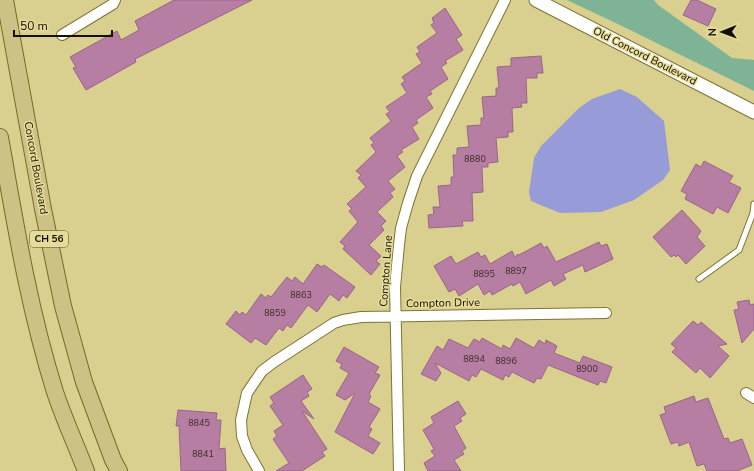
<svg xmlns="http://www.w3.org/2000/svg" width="754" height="471" viewBox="0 0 754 471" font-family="'Nunito Sans',sans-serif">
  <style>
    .green { fill: #7eb396 }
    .water { fill: #979bd7 }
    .building { fill: #b67ea2; stroke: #9b6488 }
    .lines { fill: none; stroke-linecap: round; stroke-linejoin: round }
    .service-casing { stroke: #7e7435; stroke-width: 7 }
    .minor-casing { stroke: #7e7435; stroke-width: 12 }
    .tertiary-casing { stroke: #7e7435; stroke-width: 15 }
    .primary-casing { stroke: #766a23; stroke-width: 18 }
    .service { stroke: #fff; stroke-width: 5 }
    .minor { stroke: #fff; stroke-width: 10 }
    .tertiary { stroke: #fff; stroke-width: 13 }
    .primary { stroke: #ccc286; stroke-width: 16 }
    .labels { text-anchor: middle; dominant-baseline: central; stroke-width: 3; stroke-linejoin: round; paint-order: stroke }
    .number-label { font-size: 9px; fill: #3c2c28 }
    .shield { fill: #e6dc9a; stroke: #534d2e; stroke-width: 1 }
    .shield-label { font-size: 10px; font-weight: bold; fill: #141000 }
    .street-label { font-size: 11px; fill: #141000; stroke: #e6dc9a }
  </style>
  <rect width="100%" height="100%" fill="#d9cf8e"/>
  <path class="green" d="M 567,0 L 654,0 L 658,5 L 732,58 L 754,60 L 754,91 L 622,26 Z"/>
  <path class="water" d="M 620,89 L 637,97 L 664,121 L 670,170 L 663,180 L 634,200 L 601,212 L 560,213 L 531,201 L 529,192 L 534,158 L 541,146 L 579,108 L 592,99 Z"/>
  <path class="building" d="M 174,0 L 252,0 L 135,59 L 136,62 L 86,90 L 73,68 L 76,67 L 70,57 L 117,31 L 121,40 L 139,30 L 135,21 Z
    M 691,0 L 697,0 L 716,9 L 708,26 L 683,15 Z
    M 445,8 L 462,35 L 456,39 L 463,50 L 445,61 L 447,63 L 441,67 L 448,79 L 430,91 L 432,94 L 426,97 L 433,108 L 416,120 L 418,123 L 412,127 L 419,139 L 401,150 L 403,152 L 397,156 L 405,167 L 388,181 L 395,189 L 390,193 L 393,197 L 377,212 L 386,221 L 381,226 L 384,230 L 369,245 L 381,256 L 376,261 L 380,264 L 371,275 L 343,249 L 345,246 L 340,242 L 358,222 L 349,211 L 352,209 L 347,204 L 366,187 L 358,178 L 361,175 L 356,171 L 376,152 L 371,145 L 374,143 L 370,138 L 391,121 L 386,114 L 390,112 L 386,107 L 407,93 L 401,84 L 405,81 L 402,77 L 422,63 L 416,54 L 420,52 L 417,47 L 437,33 L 431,25 L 434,23 L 432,18 Z
    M 541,56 L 543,73 L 537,73 L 537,78 L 526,78 L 527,103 L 521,103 L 522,107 L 512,108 L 513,132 L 508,132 L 508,137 L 496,138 L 498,162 L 488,163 L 488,167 L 482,167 L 483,192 L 472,193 L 473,221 L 462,221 L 463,226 L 429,228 L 428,215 L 434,214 L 433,207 L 440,207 L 438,186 L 451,185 L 451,177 L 454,177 L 453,155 L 457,155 L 457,148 L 469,147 L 467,126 L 481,125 L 481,118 L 484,118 L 482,97 L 496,96 L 496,88 L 499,88 L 497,67 L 511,66 L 511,58 Z
    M 704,161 L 733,176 L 729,182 L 741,188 L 728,213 L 717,207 L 713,214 L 685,199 L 687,194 L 681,191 L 687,180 L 696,164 L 701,167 Z
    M 682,210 L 701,231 L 697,237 L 705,246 L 686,264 L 678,255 L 676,257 L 674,255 L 671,257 L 653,237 Z
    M 599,242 L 601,246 L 607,244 L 613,259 L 585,272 L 583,265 L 563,274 L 566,279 L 554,286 L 551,280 L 526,294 L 520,282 L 513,286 L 512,284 L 492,295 L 490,291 L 484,295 L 478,284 L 459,296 L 455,289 L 449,292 L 434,266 L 451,256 L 456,264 L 478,252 L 481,257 L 485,255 L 490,264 L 512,251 L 515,257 L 518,254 L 519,255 L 541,243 L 544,248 L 547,246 L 556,262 Z
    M 317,264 L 322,267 L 324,265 L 355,287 L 347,298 L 343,295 L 339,301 L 330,294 L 317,312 L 308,305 L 291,328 L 287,325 L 283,331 L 279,328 L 266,345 L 255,338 L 251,343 L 226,324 L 236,311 L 240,315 L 242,312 L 246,315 L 261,294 L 266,298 L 268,295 L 271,297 L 287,277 L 292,281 L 295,277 L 303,284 Z
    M 749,300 L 750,305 L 754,304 L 754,329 L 742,343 L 734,310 L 739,309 L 737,302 Z
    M 693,321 L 698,325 L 701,322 L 727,344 L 718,346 L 729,356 L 710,378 L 700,368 L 696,373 L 672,352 L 676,348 L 671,344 Z
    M 482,338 L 502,349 L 503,345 L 510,349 L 516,338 L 534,348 L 539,340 L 545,344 L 546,340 L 557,346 L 554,353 L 580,363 L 583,356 L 612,367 L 606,383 L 600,381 L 598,385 L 548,365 L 541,379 L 537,378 L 534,383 L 512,372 L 509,377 L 505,375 L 503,380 L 481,369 L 476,377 L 472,375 L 469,381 L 435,363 L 441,373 L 436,381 L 421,374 L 437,346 L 443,350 L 449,339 L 468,348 L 474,339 L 480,342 Z
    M 344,347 L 379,367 L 375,373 L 380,375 L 369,394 L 371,396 L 368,402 L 380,409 L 369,427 L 372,429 L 368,436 L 380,443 L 373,454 L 335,432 L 355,393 L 345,400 L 336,395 L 349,373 L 340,368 L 342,364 L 336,361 Z
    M 303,375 L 312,389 L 307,392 L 309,396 L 301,401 L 314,419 L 302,411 L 327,449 L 322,452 L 325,456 L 302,471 L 276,471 L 289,463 L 273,439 L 277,436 L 274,431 L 283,425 L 270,406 L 274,403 L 270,397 Z
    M 694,396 L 696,402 L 708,398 L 724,439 L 728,438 L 730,443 L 742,439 L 752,465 L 737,471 L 707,471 L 704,464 L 697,466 L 689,442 L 679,446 L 678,442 L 671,444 L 660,415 L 666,413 L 664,407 Z
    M 458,401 L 466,414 L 460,418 L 462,421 L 454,426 L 466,448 L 462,451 L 464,454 L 454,460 L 461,471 L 428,471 L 424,463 L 435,456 L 431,451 L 434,449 L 423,430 L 434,423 L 431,417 Z
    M 178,410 L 217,413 L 216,420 L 221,420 L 219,449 L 225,448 L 226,471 L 181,471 L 179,426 L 176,426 Z"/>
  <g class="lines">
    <defs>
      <path id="service" d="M 699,279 L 739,250 L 753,213 L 754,204"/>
      <path id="minor" d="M 62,35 L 113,4 L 115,0
        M 746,393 L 754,398
        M 259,471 L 247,450 L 242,436 L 241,420 L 247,393 L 262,371 L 274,362 L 334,323 L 343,320 L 361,317 L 606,313
        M 399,471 L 395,287 L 399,245 L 401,228 L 408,203 L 417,176 L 505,0"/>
      <path id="tertiary" d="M 536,0 L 754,112"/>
      <path id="primary" d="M 5,0 L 43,209 L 63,306 L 84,382 L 113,460 L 119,471
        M 0,137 C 15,223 29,309 55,392 C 64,419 76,445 86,471"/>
    </defs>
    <use href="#service" class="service-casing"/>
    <use href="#minor" class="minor-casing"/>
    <use href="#tertiary" class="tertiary-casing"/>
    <use href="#primary" class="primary-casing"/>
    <use href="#service" class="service"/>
    <use href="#minor" class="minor"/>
    <use href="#tertiary" class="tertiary"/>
    <use href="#primary" class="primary"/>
  </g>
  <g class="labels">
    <g class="number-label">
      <text x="475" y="159">8880</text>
      <text x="516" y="271">8897</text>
      <text x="484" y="274">8895</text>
      <text x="301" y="295">8863</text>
      <text x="275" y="313">8859</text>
      <text x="474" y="359">8894</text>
      <text x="506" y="361">8896</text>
      <text x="587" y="369">8900</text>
      <text x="199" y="423">8845</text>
      <text x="203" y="454">8841</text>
    </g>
    <rect class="shield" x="30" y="231" width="38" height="16" rx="3"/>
    <g class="shield-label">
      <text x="49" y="239">CH 56</text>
    </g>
    <g class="street-label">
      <text transform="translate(645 56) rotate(27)">Old Concord Boulevard</text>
      <text transform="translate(36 168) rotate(80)">Concord Boulevard</text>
      <text transform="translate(386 271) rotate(-86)">Compton Lane</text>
      <text transform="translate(443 303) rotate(-1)">Compton Drive</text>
    </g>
  </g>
  <g transform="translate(722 32) rotate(269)" stroke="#e6dc9a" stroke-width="3" paint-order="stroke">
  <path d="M0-3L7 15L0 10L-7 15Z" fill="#141000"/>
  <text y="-6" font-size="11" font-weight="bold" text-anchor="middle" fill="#141000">N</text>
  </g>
  <path d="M14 30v6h98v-6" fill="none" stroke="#141000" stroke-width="2"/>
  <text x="20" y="30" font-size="12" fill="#141000" stroke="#e6dc9a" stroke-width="3" paint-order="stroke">50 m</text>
</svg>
